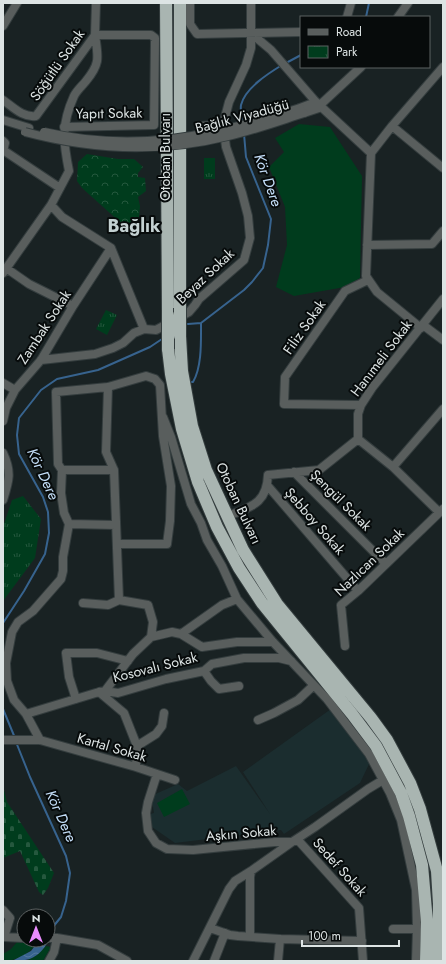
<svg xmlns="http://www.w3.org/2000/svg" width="446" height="964" viewBox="0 0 446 964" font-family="Jost,sans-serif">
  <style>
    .built { fill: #1b2d2f }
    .grass { fill: #003c1d }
    .forest { fill: url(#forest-crowns) }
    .cemetery { fill: url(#cemetery-stones) }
    .park { fill: url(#park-tufts) }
    .water { fill: url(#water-waves) }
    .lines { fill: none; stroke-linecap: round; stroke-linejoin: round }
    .stream { stroke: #37638e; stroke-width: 2 }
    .minor-casing { stroke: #343d3e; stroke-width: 10 }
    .highway-casing { stroke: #343d3e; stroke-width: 14 }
    .minor { stroke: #595e5d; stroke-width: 8 }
    .highway { stroke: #a9b5b1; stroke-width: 12 }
    .minor-bridge-casing { stroke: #343d3e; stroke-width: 10; stroke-linecap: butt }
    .highway-bridge-casing { stroke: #343d3e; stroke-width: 14; stroke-linecap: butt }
    .minor-bridge { stroke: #595e5d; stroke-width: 8 }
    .highway-bridge { stroke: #a9b5b1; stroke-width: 12 }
    .labels { text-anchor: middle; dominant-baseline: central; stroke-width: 4; stroke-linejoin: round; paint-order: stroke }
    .street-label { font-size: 14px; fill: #dde4e4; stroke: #070b0b }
    .water-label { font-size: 15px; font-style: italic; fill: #c3ddf7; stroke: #070b0b }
    .district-label { font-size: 18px; font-weight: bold; fill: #c4d1d2; stroke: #070b0b }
  </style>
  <defs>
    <pattern id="forest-crowns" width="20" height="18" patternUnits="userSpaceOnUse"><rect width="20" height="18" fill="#003c1d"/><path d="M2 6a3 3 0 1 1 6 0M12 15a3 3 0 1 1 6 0" fill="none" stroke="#25583e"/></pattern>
    <pattern id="cemetery-stones" width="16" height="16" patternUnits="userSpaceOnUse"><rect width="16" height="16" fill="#003c1d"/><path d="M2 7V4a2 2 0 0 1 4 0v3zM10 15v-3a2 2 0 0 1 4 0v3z" fill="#25583e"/></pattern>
    <pattern id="park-tufts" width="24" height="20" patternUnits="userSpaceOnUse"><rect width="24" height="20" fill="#003c1d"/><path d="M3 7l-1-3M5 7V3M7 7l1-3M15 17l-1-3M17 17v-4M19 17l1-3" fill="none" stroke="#25583e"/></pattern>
    <pattern id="water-waves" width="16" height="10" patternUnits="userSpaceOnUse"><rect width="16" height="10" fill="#37638e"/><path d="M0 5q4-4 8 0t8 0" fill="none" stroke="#54799e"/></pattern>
  </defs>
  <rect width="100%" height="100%" fill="#192223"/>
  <path class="built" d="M 331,709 L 370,762 L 360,783 L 284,834 L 281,830 L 175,843 L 152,827 L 150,814 L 154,813 L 151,796 L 178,784 L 187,791 L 236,766 L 270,814 L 243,772 Z"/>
  <path class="grass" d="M 299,124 L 330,127 L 362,176 L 360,278 L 345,287 L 294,296 L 276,287 L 287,245 L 285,207 L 269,167 L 284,152 L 275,138 Z
    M 182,789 L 190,804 L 164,817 L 157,803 Z
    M 17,942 L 37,943 C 30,954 16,961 3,961 L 3,954 L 11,949 Z
    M 46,946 L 51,947 L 43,961 L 26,961 L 37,955 Z"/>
  <path class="forest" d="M 87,154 L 118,159 L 134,159 L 143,167 L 138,173 L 138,177 L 145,178 L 146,191 L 138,197 L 140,206 L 138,230 L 121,223 L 82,188 L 77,181 L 78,162 Z"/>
  <path class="cemetery" d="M 3,769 L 3,786 L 7,802 L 54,873 L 48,888 L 43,895 L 39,892 L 20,851 L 3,858 Z"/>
  <path class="park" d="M 215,158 L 215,179 L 204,179 L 204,158 Z
    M 106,310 L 117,315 L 107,335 L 96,329 Z
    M 23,496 L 41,519 L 35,558 L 3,601 L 3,527 L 12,500 Z"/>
  <path class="water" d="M 48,942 C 38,958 30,961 12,961 L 31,951 L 37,943 Z"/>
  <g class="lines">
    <path class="stream" d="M 366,17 L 369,3
      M 286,63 L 301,55
      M 242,124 C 242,118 240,111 241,105 C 245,88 269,73 282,65
      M 188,324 L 201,323 L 244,290 L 252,282 L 263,268 L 268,245 L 271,219 L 246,157 L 244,134
      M 192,382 L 193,382 C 202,367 201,341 201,323
      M 3,623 L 24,591 L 45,554 L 49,533 L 48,512 L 43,497 L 19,454 L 17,435 L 19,418 L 41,390 L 57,379 L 98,370 L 150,347 L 162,339
      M 3,709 L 15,738
      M 16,742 L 30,777 L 66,856 L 70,873 L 66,901 L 61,917 L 48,933"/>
    <defs>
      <path id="minor" d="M 190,3 L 190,24 L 197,34 L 301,32
        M 347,17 L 351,3
        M 398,17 L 408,3
        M 3,26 L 17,3
        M 252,34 L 271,50 L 316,102 L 371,153
        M 3,100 C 13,107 23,118 36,116 L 95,35 L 96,3
        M 320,105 L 361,67
        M 300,108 L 316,102
        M 304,113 L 322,107
        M 3,120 L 29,128
        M 199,126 L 223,125
        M 392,126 L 443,168
        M 3,141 L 5,143 L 3,151
        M 3,150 L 60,188
        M 51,205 L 62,217 L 111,248 L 144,329
        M 367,245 L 432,244 L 443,231
        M 6,268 L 29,284 L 73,306
        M 3,273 L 51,205 L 69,171 C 63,141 61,125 74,96 C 77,90 82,86 86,81 C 101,63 98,57 95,35 L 151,35 L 155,38 L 154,125 L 64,127
        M 423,325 L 443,340
        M 421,328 L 377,292 L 366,276 L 371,153 L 392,126 L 443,67
        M 41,360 L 95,354 L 113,348 L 123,343 L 134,333 L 144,329 L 156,330 L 189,312 L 195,305 L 199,299 L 244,260 L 250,238 L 248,216 L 242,193 L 226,147 L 223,125 L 229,102 L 246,65 L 251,48 L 251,3
        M 3,383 L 15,390
        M 108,387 L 106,452 L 114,470 L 119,600
        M 361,405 L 284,404 L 285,377 L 345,291 L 368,280
        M 163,417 L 171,437 L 191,504 L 201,523 L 207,540 L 222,566 L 237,599 L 273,642 L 327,699 L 369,754 L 390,793 L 401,820 L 416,890 L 417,929
        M 3,421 L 6,408 L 15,390 L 41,360 L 73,306 L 111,248
        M 358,439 L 358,414 L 361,405 L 372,388 L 443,299
        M 358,439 L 393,467 L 439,512
        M 3,453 C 12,472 9,481 3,500
        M 393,467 L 443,409
        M 114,470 L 62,470 L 58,464 L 56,392 L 108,387 L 146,376 L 155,379 L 160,385 L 163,436 L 171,486 L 170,521 L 167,544 L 117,544
        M 294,472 L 386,564
        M 267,485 L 358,591
        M 233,514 C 255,506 267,500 268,475 L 319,470 L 358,439
        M 69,524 L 116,525
        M 83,603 L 108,605 L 119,600 L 148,605 L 153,622 L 151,637
        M 181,634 L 202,647 L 237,642 L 273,642
        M 345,646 L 341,605 L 358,591 L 443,509
        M 204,671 L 211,681 L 219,689 L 239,686
        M 105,691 L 133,654 L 151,637 L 172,632 L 181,634 L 222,605 L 237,599
        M 99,692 L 124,713 L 137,746 L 136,767
        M 76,699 L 69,677 L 66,653 L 97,653 L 128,661
        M 26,714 L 99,692 L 105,691 L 118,693 L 166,679 L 204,671 L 212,664 L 244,658 L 279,658 L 291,661
        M 258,720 L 274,713 L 298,700 L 313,686
        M 3,740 L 40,740 L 136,767 L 175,780
        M 40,740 L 26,714 L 14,700 L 7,681 L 6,663 L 12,632 L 18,622 L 33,611 L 61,579 L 63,571 L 63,557 L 69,524 L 64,513 L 61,493 L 62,470
        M 137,746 L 156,734 L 162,726 L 164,713
        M 157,774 L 148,802 L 146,813 L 148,831 L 156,843 L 167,849 L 193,850 L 275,842 L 292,842 L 315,827 L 368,789 L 383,780
        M 297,839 L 359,908 L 363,961
        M 3,910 L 10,918 L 4,937 L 3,936
        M 210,928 L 230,935 L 238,936 L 280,939 L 362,941
        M 393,929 L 417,929 L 416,961
        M 250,936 L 250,877 L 251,871 L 292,842
        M 4,937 L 24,938
        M 48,938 L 57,938 L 98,945 L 127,961
        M 49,961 L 54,952 L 57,938
        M 193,961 L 229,889 L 235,881 L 251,871
        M 214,961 L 225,933
        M 278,961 L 280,939"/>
      <path id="highway" d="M 166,3 L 168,315
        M 180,3 L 180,308
        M 180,336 L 182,371 L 192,426 L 206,470 L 243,550 L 277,604 L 371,718 L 387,740 L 410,783 L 420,809 L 437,871 L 439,904 L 438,961
        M 168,349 L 171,374 L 182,429 L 198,482 L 217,527 L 239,568 L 262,603 L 352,714 L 376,746 L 401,793 L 409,816 L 422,865 L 427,922 L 426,961"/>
    </defs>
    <use href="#minor" class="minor-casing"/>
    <use href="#highway" class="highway-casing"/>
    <use href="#minor" class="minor"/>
    <use href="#highway" class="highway"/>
    <defs>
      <path id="minor-bridge" d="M 25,132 C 92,150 160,153 228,136 C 254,130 279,121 304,113
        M 44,132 C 134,153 213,137 300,108"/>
      <path id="highway-bridge" d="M 180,308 L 180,336
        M 168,315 L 168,349"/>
    </defs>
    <use href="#minor-bridge" class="minor-bridge-casing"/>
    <use href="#highway-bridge" class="highway-bridge-casing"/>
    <use href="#minor-bridge" class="minor-bridge"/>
    <use href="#highway-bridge" class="highway-bridge"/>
  </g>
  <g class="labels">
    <g class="street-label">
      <text transform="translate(57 65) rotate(-55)">Söğütlü Sokak</text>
      <text transform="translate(109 113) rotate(-1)">Yapıt Sokak</text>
      <text transform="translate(242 116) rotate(-15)">Bağlık Viyadüğü</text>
      <text transform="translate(165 157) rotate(-90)">Otoban Bulvarı</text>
      <text transform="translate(205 276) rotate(-43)">Beyaz Sokak</text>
      <text transform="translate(44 327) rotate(-57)">Zambak Sokak</text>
      <text transform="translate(304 327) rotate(-55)">Filiz Sokak</text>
      <text transform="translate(381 358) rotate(-53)">Hanımeli Sokak</text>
      <text transform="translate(341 500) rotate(45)">Şengül Sokak</text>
      <text transform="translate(239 503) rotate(65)">Otoban Bulvarı</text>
      <text transform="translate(315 521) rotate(49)">Şebboy Sokak</text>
      <text transform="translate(369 562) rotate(-44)">Nazlıcan Sokak</text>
      <text transform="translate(155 667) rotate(-14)">Kosovalı Sokak</text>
      <text transform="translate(112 747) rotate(16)">Kartal Sokak</text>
      <text transform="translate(241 833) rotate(-5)">Aşkın Sokak</text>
      <text transform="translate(340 867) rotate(48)">Sedef Sokak</text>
    </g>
    <g class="water-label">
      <text transform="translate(268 180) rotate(70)">Kör Dere</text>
      <text transform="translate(43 474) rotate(65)">Kör Dere</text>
      <text transform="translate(61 816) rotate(66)">Kör Dere</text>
    </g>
    <g class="district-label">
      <text x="134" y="226">Bağlık</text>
    </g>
  </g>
  <rect width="446" height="964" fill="none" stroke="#dde4e4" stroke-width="8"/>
  <rect x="300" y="16" width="130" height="52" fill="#070b0b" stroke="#5d6262"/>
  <rect x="308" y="29" width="20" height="6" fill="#595e5d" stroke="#5d6262"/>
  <text x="336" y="36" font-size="12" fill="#dde4e4">Road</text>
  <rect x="308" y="46" width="20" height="12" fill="url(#park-tufts)" stroke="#5d6262"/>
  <text x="336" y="56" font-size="12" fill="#dde4e4">Park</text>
  <g transform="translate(36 928)"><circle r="19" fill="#070b0b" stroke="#5d6262"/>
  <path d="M0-3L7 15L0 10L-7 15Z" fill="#ea8dfd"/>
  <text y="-6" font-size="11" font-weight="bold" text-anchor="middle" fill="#dde4e4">N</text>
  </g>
  <path d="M302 940v6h97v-6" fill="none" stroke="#dde4e4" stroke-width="2"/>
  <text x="308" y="940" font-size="12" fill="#dde4e4" stroke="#070b0b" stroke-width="3" paint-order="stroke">100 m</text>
</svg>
